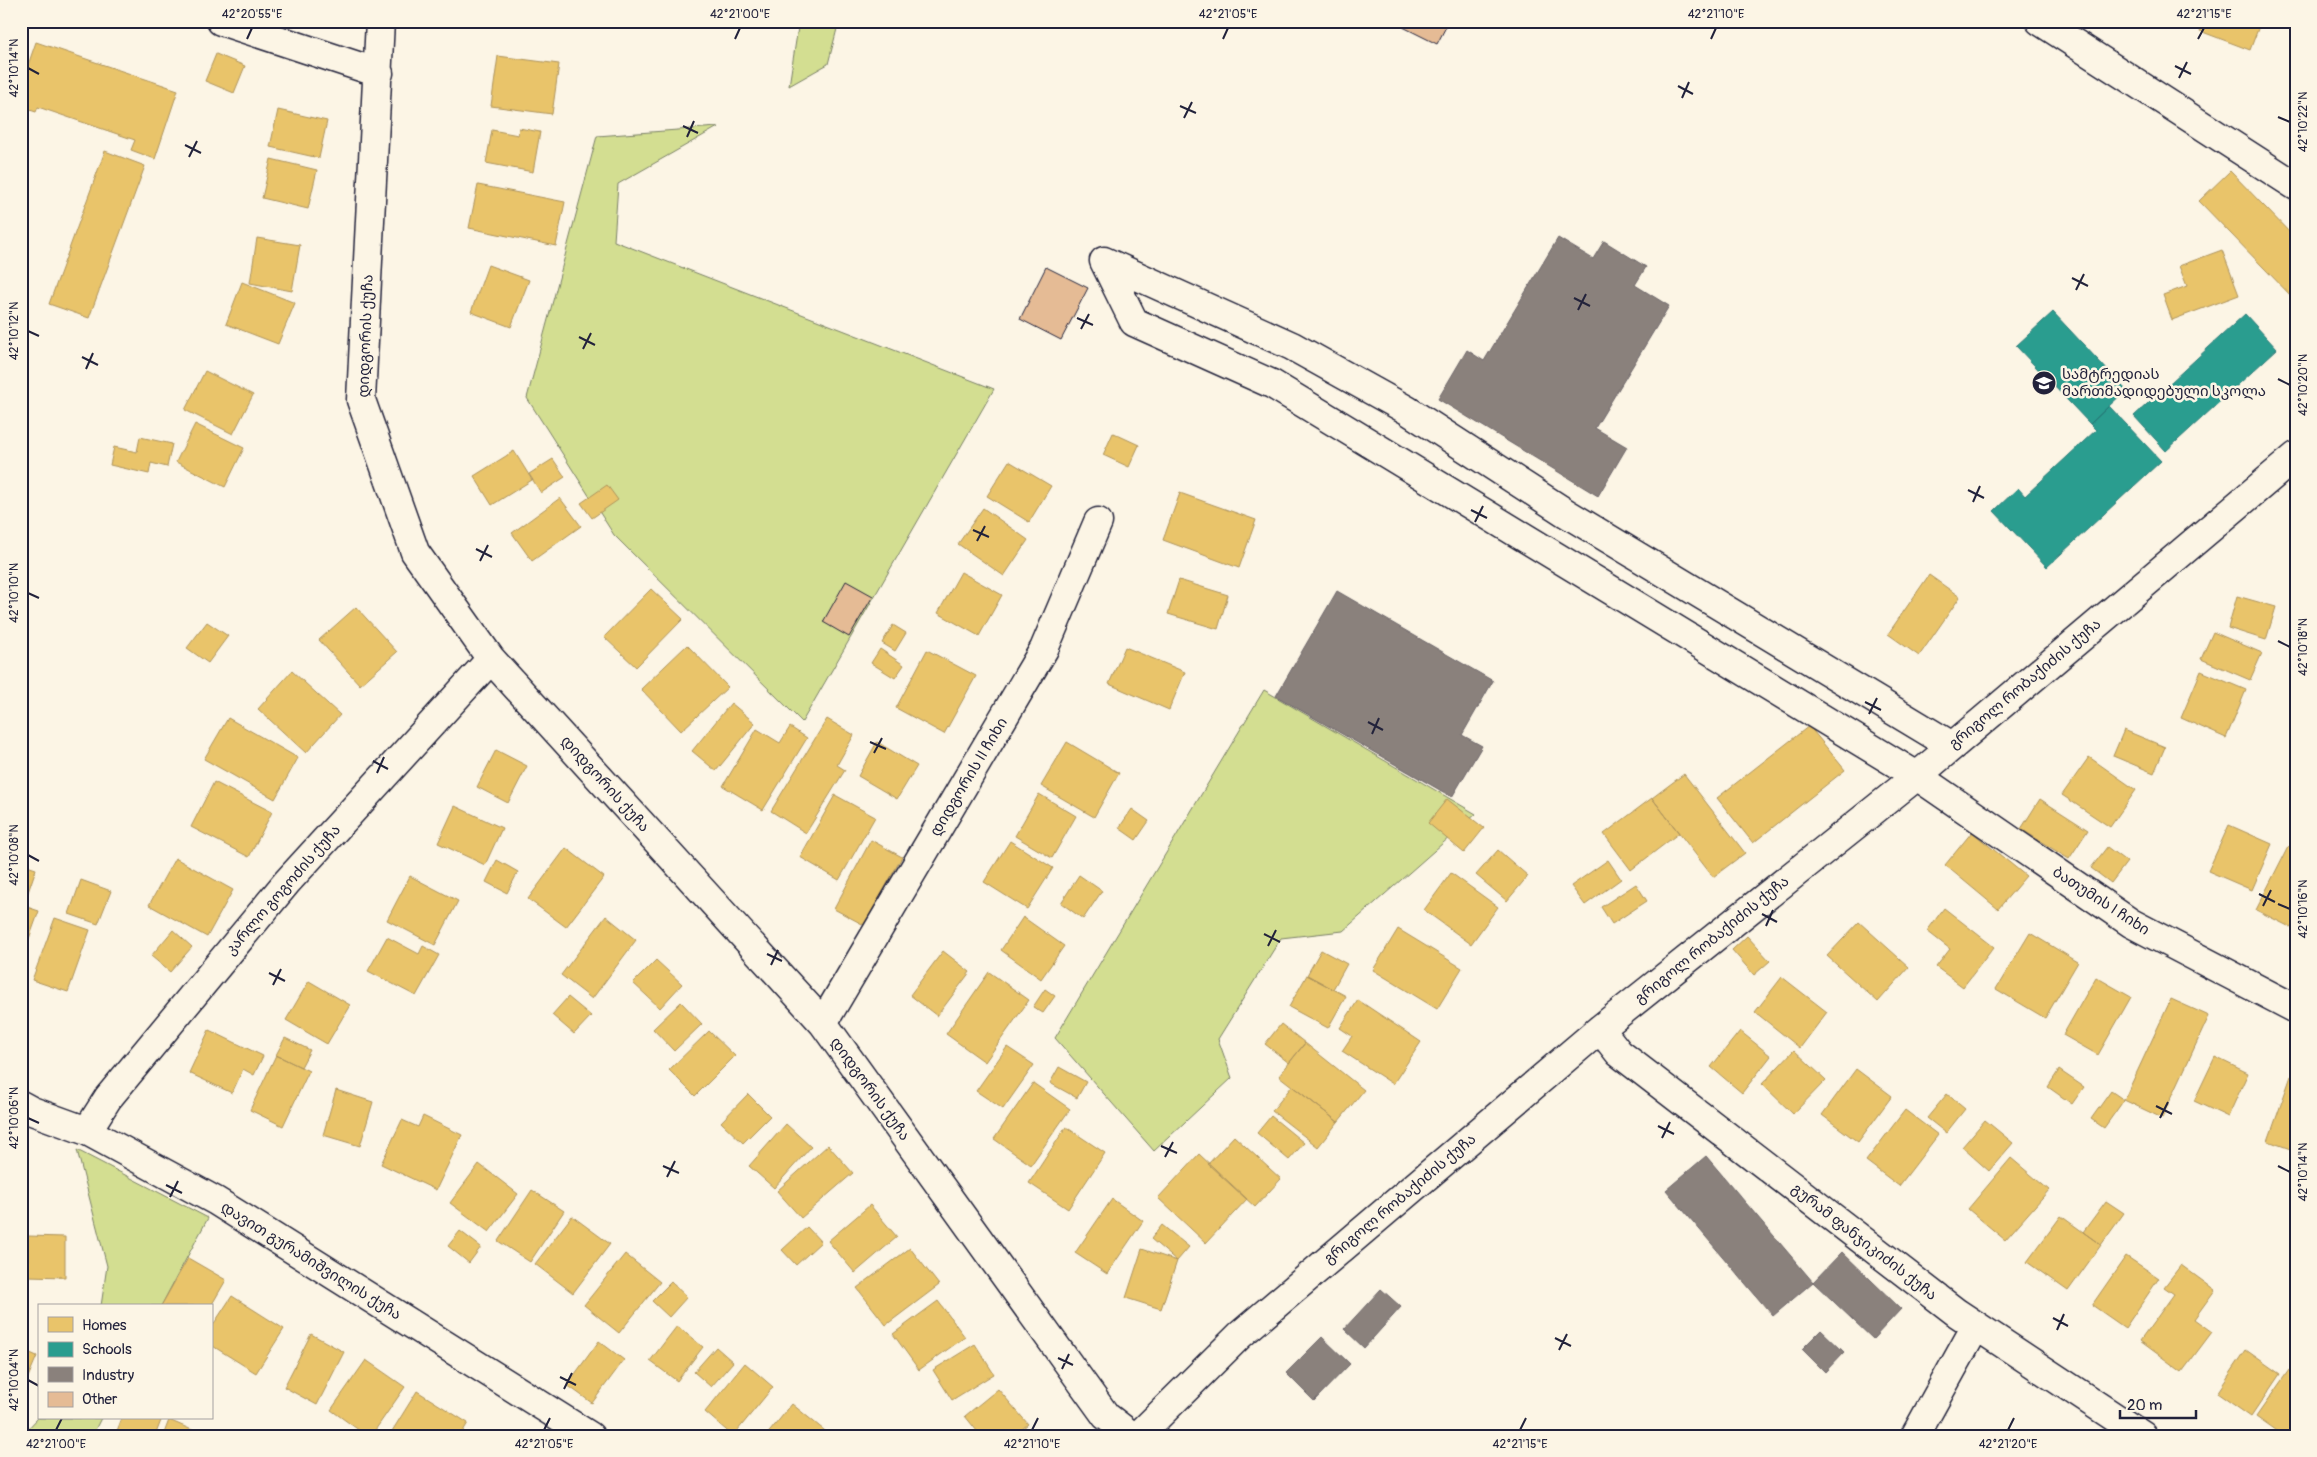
<svg xmlns="http://www.w3.org/2000/svg" width="2317" height="1457" viewBox="0 0 2317 1457" font-family="Pangolin,'Noto Sans Georgian',sans-serif">
  <style>
    .green { fill: #d3de91; stroke: #7a8066 }
    .homes { fill: #e9c46a; stroke: #ad935c }
    .schools { fill: #2a9d8f; stroke: #287876 }
    .industry { fill: #8a817c; stroke: #6b6468 }
    .building { fill: #e5bb95; stroke: #22223b }
    .lines { fill: none; stroke-linecap: round; stroke-linejoin: round }
    .minor-casing { stroke: #22223b; stroke-width: 31 }
    .minor { stroke: #fcf5e5; stroke-width: 28 }
    .ticks { fill: none; stroke: #22223b; stroke-width: 2 }
    .labels { text-anchor: middle; dominant-baseline: central; stroke-width: 5; stroke-linejoin: round; paint-order: stroke }
    .street-label { font-size: 15px; fill: #22223b; stroke: #fcf5e5 }
    .poi-label { font-size: 15px; fill: #22223b; stroke: #fcf5e5; text-anchor: start }
    .neatline { fill: none; stroke: #22223b; stroke-width: 2 }
    .ticks-label { font-size: 12px; text-anchor: middle; fill: #22223b }
  </style>
  <rect width="100%" height="100%" fill="#fcf5e5"/>
  <filter id="ink" filterUnits="userSpaceOnUse"><feTurbulence type="fractalNoise" baseFrequency=".02" numOctaves="2"/><feDisplacementMap in="SourceGraphic" scale="10" xChannelSelector="R" yChannelSelector="G"/><feConvolveMatrix kernelMatrix="1 2 1 2 8 2 1 2 1" color-interpolation-filters="sRGB"/></filter>
  <g filter="url(#ink)">
    <path class="green" d="M 799,21 L 839,21 L 828,64 L 789,86 Z
      M 718,127 L 618,184 L 614,241 L 994,389 L 802,722 L 614,535 L 527,398 L 597,136 Z
      M 1264,690 L 1476,814 L 1343,931 L 1281,938 L 1218,1039 L 1232,1078 L 1154,1151 L 1055,1038 Z
      M 77,1150 L 208,1218 L 161,1306 L 101,1306 L 107,1266 Z
      M 39,1417 L 39,1418 L 101,1418 L 92,1436 L 21,1436 Z"/>
    <path class="homes" d="M 718,21 L 736,21 L 723,29 Z
      M 2204,21 L 2261,21 L 2250,50 L 2200,31 Z
      M 36,42 L 178,90 L 155,159 L 131,150 L 135,140 L 38,107 L 36,112 L 21,107 L 21,85 Z
      M 216,54 L 245,66 L 234,93 L 205,81 Z
      M 498,56 L 559,64 L 552,114 L 491,106 Z
      M 278,110 L 327,121 L 319,158 L 270,147 Z
      M 519,128 L 540,132 L 533,172 L 486,163 L 492,130 L 518,135 Z
      M 105,151 L 145,166 L 89,318 L 49,304 Z
      M 271,159 L 317,170 L 308,209 L 262,198 Z
      M 2230,171 L 2296,239 L 2296,301 L 2199,201 Z
      M 478,185 L 565,202 L 556,246 L 469,228 Z
      M 257,238 L 300,245 L 292,291 L 250,283 Z
      M 2222,250 L 2239,295 L 2172,320 L 2163,295 L 2187,286 L 2179,266 Z
      M 488,265 L 529,280 L 511,327 L 471,312 Z
      M 242,282 L 295,303 L 278,344 L 226,324 Z
      M 205,371 L 253,395 L 233,434 L 185,410 Z
      M 195,424 L 244,448 L 225,487 L 176,462 Z
      M 1113,433 L 1139,445 L 1129,467 L 1103,455 Z
      M 140,437 L 172,444 L 167,467 L 151,463 L 149,474 L 110,465 L 114,447 L 137,452 Z
      M 514,451 L 532,480 L 492,505 L 474,476 Z
      M 553,459 L 565,477 L 541,493 L 529,474 Z
      M 1009,461 L 1051,486 L 1029,522 L 987,496 Z
      M 607,485 L 618,500 L 592,518 L 581,503 Z
      M 1180,493 L 1256,520 L 1239,568 L 1163,540 Z
      M 560,498 L 581,526 L 532,561 L 512,533 Z
      M 983,508 L 1028,540 L 1004,576 L 958,544 Z
      M 961,572 L 1002,595 L 979,636 L 938,613 Z
      M 1929,575 L 1960,597 L 1919,656 L 1888,634 Z
      M 1179,580 L 1228,595 L 1218,629 L 1168,614 Z
      M 651,589 L 683,619 L 636,667 L 604,637 Z
      M 2237,596 L 2276,607 L 2266,640 L 2228,628 Z
      M 356,607 L 397,652 L 360,685 L 319,640 Z
      M 207,622 L 228,636 L 208,663 L 187,648 Z
      M 893,625 L 906,633 L 895,651 L 882,643 Z
      M 2213,632 L 2262,653 L 2250,680 L 2201,659 Z
      M 687,645 L 728,687 L 681,731 L 641,689 Z
      M 1125,647 L 1185,672 L 1169,710 L 1109,684 Z
      M 880,649 L 904,665 L 895,678 L 871,663 Z
      M 927,650 L 976,676 L 944,734 L 896,708 Z
      M 292,671 L 340,715 L 306,753 L 258,709 Z
      M 2201,671 L 2246,690 L 2226,738 L 2181,718 Z
      M 731,703 L 755,723 L 716,771 L 692,751 Z
      M 228,718 L 298,758 L 275,799 L 204,759 Z
      M 827,719 L 854,735 L 837,765 L 845,770 L 806,833 L 771,811 Z
      M 1809,726 L 1845,770 L 1753,843 L 1717,798 Z
      M 790,727 L 807,738 L 763,810 L 723,786 L 757,729 L 780,743 Z
      M 2124,730 L 2165,747 L 2154,773 L 2113,756 Z
      M 877,742 L 917,766 L 897,799 L 858,776 Z
      M 1067,742 L 1119,773 L 1094,817 L 1041,786 Z
      M 496,750 L 527,766 L 508,803 L 477,787 Z
      M 2089,757 L 2136,790 L 2110,827 L 2062,795 Z
      M 1684,774 L 1745,853 L 1713,877 L 1652,798 Z
      M 214,782 L 272,812 L 249,857 L 191,827 Z
      M 1039,794 L 1076,816 L 1052,858 L 1015,836 Z
      M 835,795 L 875,817 L 839,880 L 800,857 Z
      M 1652,798 L 1679,833 L 1631,870 L 1604,834 Z
      M 1447,799 L 1484,828 L 1464,853 L 1428,823 Z
      M 2040,799 L 2088,830 L 2069,859 L 2021,829 Z
      M 455,806 L 502,828 L 485,865 L 438,843 Z
      M 1132,809 L 1149,821 L 1136,840 L 1119,828 Z
      M 2229,825 L 2272,844 L 2252,890 L 2208,871 Z
      M 1972,832 L 2026,876 L 1998,909 L 1945,865 Z
      M 871,840 L 902,857 L 864,925 L 834,909 Z
      M 1010,841 L 1053,868 L 1027,909 L 984,882 Z
      M 2107,847 L 2127,862 L 2111,883 L 2091,868 Z
      M 2288,847 L 2296,851 L 2296,930 L 2256,910 Z
      M 566,848 L 604,877 L 566,927 L 528,899 Z
      M 1498,850 L 1528,876 L 1507,901 L 1476,875 Z
      M 175,858 L 233,890 L 207,937 L 149,905 Z
      M 497,860 L 518,872 L 507,893 L 486,882 Z
      M 1608,860 L 1621,879 L 1585,905 L 1571,886 Z
      M 21,864 L 36,869 L 26,898 L 21,897 Z
      M 1451,873 L 1498,907 L 1471,944 L 1424,910 Z
      M 1079,875 L 1102,891 L 1083,919 L 1061,903 Z
      M 410,876 L 458,901 L 435,945 L 387,920 Z
      M 81,880 L 111,891 L 98,924 L 69,914 Z
      M 1636,884 L 1647,901 L 1612,924 L 1601,907 Z
      M 21,905 L 39,911 L 21,961 Z
      M 1944,908 L 1994,947 L 1963,987 L 1936,967 L 1950,949 L 1927,931 Z
      M 606,916 L 636,940 L 592,999 L 561,975 Z
      M 1023,917 L 1064,946 L 1041,979 L 1001,950 Z
      M 55,918 L 90,930 L 68,992 L 32,980 Z
      M 1859,922 L 1909,967 L 1878,1002 L 1827,956 Z
      M 1398,929 L 1462,968 L 1437,1009 L 1373,970 Z
      M 173,930 L 192,947 L 170,972 L 151,956 Z
      M 2030,933 L 2078,962 L 2045,1018 L 1996,989 Z
      M 1747,936 L 1770,961 L 1754,975 L 1732,950 Z
      M 387,937 L 419,954 L 423,946 L 439,955 L 416,996 L 368,971 Z
      M 1321,950 L 1347,964 L 1333,989 L 1307,975 Z
      M 943,951 L 970,972 L 937,1016 L 910,995 Z
      M 656,960 L 682,984 L 660,1008 L 633,983 Z
      M 989,972 L 1029,1000 L 985,1062 L 946,1034 Z
      M 1307,975 L 1346,996 L 1328,1028 L 1289,1007 Z
      M 1782,977 L 1827,1012 L 1800,1048 L 1755,1012 Z
      M 2096,977 L 2131,997 L 2098,1055 L 2063,1035 Z
      M 309,981 L 350,1005 L 327,1044 L 286,1020 Z
      M 1045,989 L 1055,996 L 1043,1013 L 1033,1007 Z
      M 568,997 L 591,1016 L 574,1034 L 552,1015 Z
      M 2171,999 L 2209,1016 L 2162,1118 L 2124,1100 Z
      M 1358,1000 L 1421,1042 L 1393,1084 L 1342,1051 L 1352,1036 L 1340,1028 Z
      M 681,1002 L 702,1024 L 674,1051 L 653,1029 Z
      M 1281,1024 L 1305,1043 L 1289,1063 L 1265,1044 Z
      M 209,1030 L 263,1056 L 254,1075 L 243,1069 L 232,1093 L 189,1073 Z
      M 709,1031 L 735,1056 L 695,1096 L 669,1070 Z
      M 1740,1031 L 1771,1056 L 1742,1093 L 1711,1067 Z
      M 285,1038 L 310,1050 L 301,1067 L 276,1055 Z
      M 1305,1043 L 1364,1090 L 1338,1122 L 1279,1076 Z
      M 1007,1047 L 1034,1065 L 1003,1109 L 976,1091 Z
      M 1794,1050 L 1826,1080 L 1793,1114 L 1762,1084 Z
      M 276,1055 L 309,1071 L 283,1126 L 250,1110 Z
      M 2215,1057 L 2248,1073 L 2228,1117 L 2194,1101 Z
      M 1059,1067 L 1086,1082 L 1077,1098 L 1050,1083 Z
      M 1856,1069 L 1892,1096 L 1858,1142 L 1822,1115 Z
      M 2059,1070 L 2084,1087 L 2072,1104 L 2048,1087 Z
      M 2291,1076 L 2296,1077 L 2296,1151 L 2268,1141 Z
      M 1033,1083 L 1070,1109 L 1031,1165 L 994,1139 Z
      M 1292,1086 L 1338,1122 L 1318,1147 L 1272,1111 Z
      M 336,1090 L 373,1102 L 360,1146 L 323,1135 Z
      M 2111,1091 L 2124,1100 L 2104,1128 L 2091,1119 Z
      M 748,1094 L 770,1116 L 743,1143 L 721,1122 Z
      M 1947,1094 L 1965,1109 L 1946,1133 L 1927,1118 Z
      M 1905,1110 L 1938,1135 L 1899,1186 L 1866,1161 Z
      M 423,1116 L 462,1135 L 436,1190 L 381,1164 L 402,1120 L 418,1127 Z
      M 1271,1116 L 1304,1143 L 1289,1160 L 1257,1133 Z
      M 1985,1120 L 2013,1143 L 1989,1171 L 1962,1147 Z
      M 786,1124 L 811,1147 L 774,1188 L 749,1166 Z
      M 1066,1127 L 1105,1153 L 1068,1209 L 1029,1183 Z
      M 1234,1136 L 1281,1179 L 1255,1207 L 1208,1164 Z
      M 828,1145 L 853,1173 L 801,1218 L 777,1191 Z
      M 1199,1154 L 1247,1199 L 1206,1243 L 1158,1198 Z
      M 2011,1158 L 2049,1190 L 2005,1240 L 1968,1209 Z
      M 479,1164 L 518,1194 L 489,1232 L 450,1203 Z
      M 532,1190 L 564,1211 L 530,1262 L 498,1241 Z
      M 1112,1199 L 1143,1221 L 1107,1274 L 1075,1253 Z
      M 2106,1201 L 2124,1213 L 2101,1245 L 2083,1232 Z
      M 870,1205 L 897,1237 L 855,1273 L 828,1241 Z
      M 572,1216 L 610,1244 L 573,1293 L 535,1264 Z
      M 2061,1216 L 2101,1245 L 2068,1291 L 2027,1262 Z
      M 1162,1225 L 1189,1247 L 1177,1261 L 1151,1239 Z
      M 807,1227 L 821,1242 L 796,1265 L 782,1250 Z
      M 460,1231 L 481,1247 L 469,1263 L 448,1246 Z
      M 28,1236 L 65,1237 L 65,1277 L 28,1276 Z
      M 910,1248 L 939,1285 L 886,1325 L 857,1288 Z
      M 1142,1249 L 1177,1261 L 1161,1309 L 1126,1298 Z
      M 625,1254 L 660,1282 L 619,1333 L 584,1305 Z
      M 2126,1256 L 2159,1278 L 2125,1328 L 2092,1305 Z
      M 188,1258 L 226,1280 L 211,1306 L 161,1306 Z
      M 2181,1265 L 2215,1290 L 2194,1319 L 2212,1332 L 2182,1372 L 2140,1341 L 2174,1294 L 2164,1287 Z
      M 671,1282 L 687,1297 L 669,1317 L 652,1301 Z
      M 232,1296 L 284,1329 L 256,1373 L 211,1345 L 211,1328 Z
      M 938,1301 L 965,1337 L 919,1370 L 893,1334 Z
      M 677,1326 L 703,1347 L 677,1381 L 650,1361 Z
      M 311,1334 L 344,1352 L 317,1405 L 284,1387 Z
      M 599,1341 L 624,1360 L 592,1403 L 567,1385 Z
      M 975,1344 L 994,1374 L 952,1400 L 933,1370 Z
      M 716,1347 L 733,1362 L 711,1387 L 694,1372 Z
      M 21,1349 L 37,1356 L 21,1394 Z
      M 2246,1350 L 2280,1374 L 2251,1417 L 2217,1393 Z
      M 366,1360 L 405,1387 L 371,1436 L 367,1436 L 331,1410 Z
      M 745,1363 L 773,1387 L 733,1436 L 705,1412 Z
      M 2289,1370 L 2296,1375 L 2296,1431 L 2292,1436 L 2283,1436 L 2256,1417 Z
      M 998,1389 L 1028,1424 L 1014,1436 L 981,1436 L 965,1416 Z
      M 417,1391 L 468,1423 L 460,1436 L 389,1436 Z
      M 792,1404 L 830,1435 L 829,1436 L 766,1436 Z
      M 122,1418 L 162,1418 L 155,1436 L 115,1436 Z
      M 169,1420 L 206,1436 L 163,1436 Z"/>
    <path class="schools" d="M 2053,312 L 2126,390 L 2090,424 L 2016,346 Z
      M 2245,314 L 2277,349 L 2166,451 L 2134,416 Z
      M 2109,406 L 2161,461 L 2047,567 L 1994,511 L 2018,488 L 2025,496 L 2096,430 L 2090,424 Z"/>
    <path class="industry" d="M 1558,238 L 1593,259 L 1604,241 L 1646,267 L 1635,285 L 1669,306 L 1595,428 L 1627,447 L 1598,496 L 1438,399 L 1467,350 L 1484,361 Z
      M 1337,591 L 1493,681 L 1462,735 L 1482,746 L 1452,797 L 1276,696 Z
      M 1706,1156 L 1813,1282 L 1773,1316 L 1666,1190 Z
      M 1842,1252 L 1901,1309 L 1873,1339 L 1813,1282 Z
      M 1381,1289 L 1401,1307 L 1364,1348 L 1344,1329 Z
      M 1821,1330 L 1844,1352 L 1825,1372 L 1802,1349 Z
      M 1322,1337 L 1350,1364 L 1314,1401 L 1286,1373 Z"/>
    <path class="building" d="M 1406,21 L 1449,21 L 1437,44 L 1403,27 Z
      M 1046,267 L 1088,288 L 1061,340 L 1020,319 Z
      M 846,581 L 873,596 L 849,637 L 823,622 Z"/>
    <g class="lines">
      <defs>
        <path id="minor" d="M 221,21 L 379,73
          M 380,21 L 361,400 L 415,552 L 491,659 L 823,1023 L 1106,1416 L 1132,1436
          M 2040,21 L 2296,186
          M 1952,746 L 1566,513 L 1407,410 L 1292,346 L 1104,261 L 1134,322 L 1272,384 L 1917,776 L 2131,923 L 2296,1009
          M 823,1023 L 1044,649 L 1098,522
          M 1600,1029 L 1619,1053 L 1957,1313 L 2143,1436
          M 21,1105 L 32,1111 L 87,1131 L 216,1201 L 590,1436
          M 87,1131 L 108,1098 L 287,882 L 491,659
          M 1138,1436 L 1240,1335 L 1600,1029 L 1917,776 L 2296,456
          M 1915,1436 L 1976,1326"/>
      </defs>
      <use href="#minor" class="minor-casing"/>
      <use href="#minor" class="minor"/>
    </g>
  </g>
  <path class="ticks" d="M 247,39 L 252,28M 735,39 L 740,28M 1223,39 L 1228,28M 1711,39 L 1716,28M 2198,39 L 2204,28M 2175,66 L 2191,74M 28,68 L 39,74M 2179,78 L 2187,62M 1678,86 L 1693,94M 1682,98 L 1689,82M 1180,106 L 1196,113M 2278,117 L 2290,122M 1184,118 L 1192,102M 683,126 L 698,133M 687,137 L 694,121M 185,145 L 201,153M 189,157 L 197,141M 2072,278 L 2088,286M 2076,290 L 2084,274M 1574,298 L 1590,306M 1578,310 L 1586,294M 1077,318 L 1093,325M 1081,329 L 1089,314M 28,331 L 39,336M 579,337 L 595,345M 583,349 L 591,333M 82,357 L 98,365M 86,369 L 93,353M 2278,379 L 2290,385M 1968,490 L 1984,498M 1973,502 L 1980,486M 1471,510 L 1487,518M 1475,522 L 1483,506M 973,530 L 989,537M 977,541 L 985,526M 476,549 L 492,557M 480,561 L 488,545M 28,593 L 39,598M 2278,641 L 2290,647M 1865,702 L 1881,710M 1869,714 L 1877,698M 1368,722 L 1383,730M 1372,734 L 1379,718M 870,742 L 886,749M 874,753 L 882,738M 373,761 L 388,769M 377,773 L 384,757M 28,855 L 39,861M 2259,894 L 2275,902M 2278,904 L 2290,909M 2263,906 L 2271,890M 1762,914 L 1777,922M 1766,926 L 1773,910M 1264,934 L 1280,942M 1268,946 L 1276,930M 767,954 L 782,961M 771,965 L 778,950M 269,973 L 285,981M 273,985 L 281,969M 2156,1106 L 2172,1114M 28,1118 L 39,1123M 2160,1118 L 2168,1102M 1658,1126 L 1674,1134M 1662,1138 L 1670,1122M 1161,1146 L 1177,1153M 1165,1157 L 1173,1142M 663,1166 L 679,1173M 2278,1166 L 2290,1172M 667,1177 L 675,1161M 166,1185 L 182,1193M 170,1197 L 178,1181M 2053,1318 L 2068,1326M 2057,1330 L 2064,1314M 1555,1338 L 1571,1346M 1559,1350 L 1567,1334M 1058,1358 L 1073,1365M 1062,1369 L 1069,1354M 560,1377 L 576,1385M 28,1380 L 39,1386M 564,1389 L 572,1373M 56,1430 L 62,1418M 544,1430 L 550,1418M 1032,1430 L 1038,1418M 1520,1430 L 1526,1418M 2008,1430 L 2014,1418"/>
  <defs>
    <symbol id="school-disc" viewBox="-11 -11 22 22"><circle r="9.5" fill="#22223b" stroke="#fcf5e5"/><path d="M0-5L7-2L0 1L-7-2ZM-4 1L0 2.5L4 1V4Q0 6-4 4Z" fill="#fff"/></symbol>
  </defs>
  <g fill-rule="evenodd">
    <use href="#school-disc" x="2030" y="369" width="28" height="28"/>
  </g>
  <g class="labels">
    <g class="street-label">
      <text transform="translate(366 336) rotate(-88)">დიდგორის ქუჩა</text>
      <text transform="translate(2025 684) rotate(-40)">გრიგოლ რობაქიძის ქუჩა</text>
      <text transform="translate(969 777) rotate(-59)">დიდგორის II ჩიხი</text>
      <text transform="translate(605 784) rotate(48)">დიდგორის ქუჩა</text>
      <text transform="translate(283 890) rotate(-49)">კარლო გოგოძის ქუჩა</text>
      <text transform="translate(2101 901) rotate(33)">ბათუმის I ჩიხი</text>
      <text transform="translate(1712 940) rotate(-39)">გრიგოლ რობაქიძის ქუჩა</text>
      <text transform="translate(870 1089) rotate(54)">დიდგორის ქუჩა</text>
      <text transform="translate(1400 1199) rotate(-40)">გრიგოლ რობაქიძის ქუჩა</text>
      <text transform="translate(1864 1242) rotate(38)">გურამ ფანჯიკიძის ქუჩა</text>
      <text transform="translate(311 1261) rotate(32)">დავით გურამიშვილის ქუჩა</text>
    </g>
    <g class="poi-label">
      <text x="2062" y="374">სამტრედიას<tspan x="2062" dy="17">მართმადიდებული სკოლა</tspan></text>
    </g>
  </g>
  <rect width="2317" height="1457" fill="none" stroke="#fcf5e5" stroke-width="55"/>
  <rect x="38" y="1304" width="175" height="115" fill="#fcf5e5" stroke="#a5a1a1"/>
  <rect x="48" y="1317" width="25" height="15" fill="#e9c46a" stroke="#a5a1a1"/>
  <text x="82" y="1330" font-size="15" fill="#22223b">Homes</text>
  <rect x="48" y="1342" width="25" height="15" fill="#2a9d8f" stroke="#a5a1a1"/>
  <text x="82" y="1354" font-size="15" fill="#22223b">Schools</text>
  <rect x="48" y="1367" width="25" height="15" fill="#8a817c" stroke="#a5a1a1"/>
  <text x="82" y="1380" font-size="15" fill="#22223b">Industry</text>
  <rect x="48" y="1392" width="25" height="15" fill="#e5bb95" stroke="#a5a1a1"/>
  <text x="82" y="1404" font-size="15" fill="#22223b">Other</text>
  <path d="M2120 1410v8h76v-8" fill="none" stroke="#22223b" stroke-width="2.5"/>
  <text x="2127" y="1410" font-size="15" fill="#22223b" stroke="#fcf5e5" stroke-width="4" paint-order="stroke">20 m</text>
  <rect x="28" y="28" width="2262" height="1402" class="neatline"/>
  <g class="ticks-label">
    <text x="252" y="18">42°20'55"E</text>
    <text x="740" y="18">42°21'00"E</text>
    <text x="1228" y="18">42°21'05"E</text>
    <text x="1716" y="18">42°21'10"E</text>
    <text x="2204" y="18">42°21'15"E</text>
    <text transform="translate(14 68) rotate(-90)" y="4">42°10'14"N</text>
    <text transform="translate(2303 122) rotate(-90)" y="4">42°10'22"N</text>
    <text transform="translate(14 331) rotate(-90)" y="4">42°10'12"N</text>
    <text transform="translate(2303 385) rotate(-90)" y="4">42°10'20"N</text>
    <text transform="translate(14 593) rotate(-90)" y="4">42°10'10"N</text>
    <text transform="translate(2303 647) rotate(-90)" y="4">42°10'18"N</text>
    <text transform="translate(14 855) rotate(-90)" y="4">42°10'08"N</text>
    <text transform="translate(2303 909) rotate(-90)" y="4">42°10'16"N</text>
    <text transform="translate(14 1118) rotate(-90)" y="4">42°10'06"N</text>
    <text transform="translate(2303 1172) rotate(-90)" y="4">42°10'14"N</text>
    <text transform="translate(14 1380) rotate(-90)" y="4">42°10'04"N</text>
    <text x="56" y="1448">42°21'00"E</text>
    <text x="544" y="1448">42°21'05"E</text>
    <text x="1032" y="1448">42°21'10"E</text>
    <text x="1520" y="1448">42°21'15"E</text>
    <text x="2008" y="1448">42°21'20"E</text>
  </g>
</svg>
